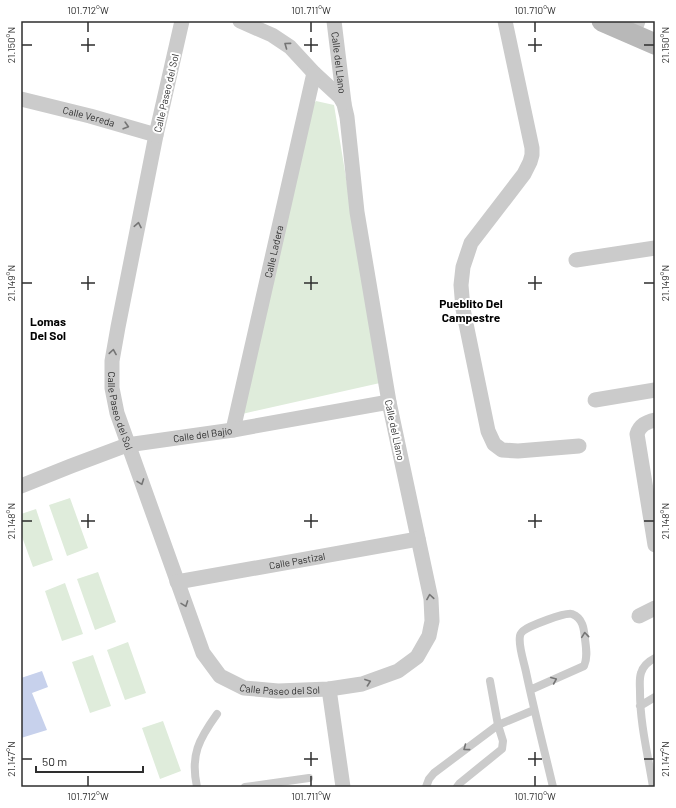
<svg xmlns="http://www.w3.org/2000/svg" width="676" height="808" viewBox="0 0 676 808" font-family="Barlow,sans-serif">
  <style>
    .green { fill: #dfecdb }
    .water { fill: #c7d1ec }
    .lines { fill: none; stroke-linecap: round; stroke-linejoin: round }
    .lane { stroke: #cbcbcb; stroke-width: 8 }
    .street { stroke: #cbcbcb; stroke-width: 15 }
    .secondary { stroke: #b8b8b8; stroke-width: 21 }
    .oneway { stroke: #757575 }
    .ticks { fill: none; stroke: #2e2e2e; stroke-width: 1.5 }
    .labels { text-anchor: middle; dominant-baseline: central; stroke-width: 4; stroke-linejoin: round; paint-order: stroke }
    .street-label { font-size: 10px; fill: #2e2e2e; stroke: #fff }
    .quarter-label { font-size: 12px; font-weight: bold; fill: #000; stroke: #fff }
    .neatline { fill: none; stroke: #2e2e2e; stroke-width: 1.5 }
    .ticks-label { font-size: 10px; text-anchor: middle; fill: #2e2e2e }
  </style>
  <rect width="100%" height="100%" fill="#fff"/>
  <path class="green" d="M 316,101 L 334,105 L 380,383 L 242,414 L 312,107 Z
    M 70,498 L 88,548 L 67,556 L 49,505 Z
    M 36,509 L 53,560 L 33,567 L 21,534 L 21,514 Z
    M 98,572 L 116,622 L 95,630 L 77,579 Z
    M 65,583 L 83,634 L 62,641 L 45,591 Z
    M 128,642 L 146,693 L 125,700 L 107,650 Z
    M 93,655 L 111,706 L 90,713 L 72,662 Z
    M 163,721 L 181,771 L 160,779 L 142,728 Z"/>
  <path class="water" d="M 42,671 L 48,687 L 32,693 L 47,730 L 21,738 L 21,678 Z"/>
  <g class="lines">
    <path class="lane" d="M 530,690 L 584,666 C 588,657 586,648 585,639 C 584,629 583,618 572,614 C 565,612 529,626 523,631 C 522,632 520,634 520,636 C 518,645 524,662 526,672 C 534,710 544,749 553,787
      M 640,706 L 655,697
      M 197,787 C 190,755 199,739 217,714
      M 245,787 L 309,778
      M 426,787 L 429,779 L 434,773 L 498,725 L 534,710
      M 457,787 L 460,783 L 502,749 L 503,741 L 498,725 L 490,681
      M 653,787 C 648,755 640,724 640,692 C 640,686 639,679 641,673 C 643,666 649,661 655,658"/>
    <g class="street">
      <path id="s1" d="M 182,21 L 156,135 L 118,327 L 112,361 L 112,388 L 117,413 L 203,653 L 220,676 L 244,688 L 278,691 L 329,689 L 362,684 L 398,671 L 417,657 L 429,636 L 432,621 L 431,599 L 389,402 L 357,212 L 347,117 L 344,104 L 340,97 L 314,73 L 290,47 L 272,35 L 240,21"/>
      <path id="s2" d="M 334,21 L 344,103"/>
      <path d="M 505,21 L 532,148 L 532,155 L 530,162 L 524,174 L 471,243 L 463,267 L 461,285 L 463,309 L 488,431 L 494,444 L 502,450 L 518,451 L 579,446"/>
      <path d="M 633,34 L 638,21"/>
      <path id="s3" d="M 21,99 L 90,116 L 156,135"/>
      <path d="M 576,260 L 655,248"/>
      <path d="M 595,400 L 655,390"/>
      <path d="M 655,420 C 646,422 640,425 637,434 L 655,545"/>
      <path id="s4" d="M 233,430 L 314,73"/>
      <path id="s5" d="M 21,486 L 71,466 L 127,445 L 233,430 L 389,402"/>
      <path id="s6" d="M 177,582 L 418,539"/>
      <path d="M 639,616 L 655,608"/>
      <path d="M 329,689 L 343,787"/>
    </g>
    <path class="secondary" d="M 602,21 L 655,44"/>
  </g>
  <defs><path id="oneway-chevron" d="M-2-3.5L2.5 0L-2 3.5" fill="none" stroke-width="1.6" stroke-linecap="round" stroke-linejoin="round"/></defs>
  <g class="oneway">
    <use href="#oneway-chevron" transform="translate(287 45) rotate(-144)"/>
    <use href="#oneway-chevron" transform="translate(126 126) rotate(16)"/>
    <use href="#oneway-chevron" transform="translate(138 225) rotate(-79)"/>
    <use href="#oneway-chevron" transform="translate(113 352) rotate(-81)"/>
    <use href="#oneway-chevron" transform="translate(141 482) rotate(70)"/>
    <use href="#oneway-chevron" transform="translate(430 597) rotate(-99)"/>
    <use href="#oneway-chevron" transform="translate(185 604) rotate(70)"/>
    <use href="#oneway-chevron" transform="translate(585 635) rotate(-96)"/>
    <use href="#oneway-chevron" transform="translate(554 680) rotate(-23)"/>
    <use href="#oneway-chevron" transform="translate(368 682) rotate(-20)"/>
    <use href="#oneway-chevron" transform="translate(466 748) rotate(143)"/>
  </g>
  <path class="ticks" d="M 88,22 L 88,32M 311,22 L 311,32M 535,22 L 535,32M 88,38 L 88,52M 311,38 L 311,52M 535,38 L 535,52M 22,45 L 32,45M 81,45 L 95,45M 304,45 L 318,45M 528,45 L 542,45M 644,45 L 654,45M 88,276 L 88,290M 311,276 L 311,290M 535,276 L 535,290M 22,283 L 32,283M 81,283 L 95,283M 304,283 L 318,283M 528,283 L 542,283M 644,283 L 654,283M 88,514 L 88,528M 311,514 L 311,528M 535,514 L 535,528M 22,521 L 32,521M 81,521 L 95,521M 304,521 L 318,521M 528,521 L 542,521M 644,521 L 654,521M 311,752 L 311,766M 535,752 L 535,766M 22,759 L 32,759M 304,759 L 318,759M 528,759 L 542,759M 644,759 L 654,759M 88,776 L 88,786M 311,776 L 311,786M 535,776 L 535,786"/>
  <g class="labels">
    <g class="street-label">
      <text stroke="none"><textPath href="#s2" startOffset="42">Calle del Llano</textPath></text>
      <text transform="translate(166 93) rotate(-77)">Calle Paseo del Sol</text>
      <text stroke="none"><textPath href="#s3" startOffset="70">Calle Vereda</textPath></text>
      <text stroke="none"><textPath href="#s4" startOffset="183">Calle Ladera</textPath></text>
      <text stroke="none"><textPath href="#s1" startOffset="398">Calle Paseo del Sol</textPath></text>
      <text transform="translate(395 430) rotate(78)">Calle del Llano</text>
      <text stroke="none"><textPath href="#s5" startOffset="190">Calle del Bajío</textPath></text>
      <text stroke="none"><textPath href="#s6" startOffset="122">Calle Pastizal</textPath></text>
      <text stroke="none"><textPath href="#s1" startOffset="746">Calle Paseo del Sol</textPath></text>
    </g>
    <g class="quarter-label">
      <text x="471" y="303">Pueblito Del<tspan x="471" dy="14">Campestre</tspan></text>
      <text x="48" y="321">Lomas<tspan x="48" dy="14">Del Sol</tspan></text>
    </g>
  </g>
  <rect width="676" height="808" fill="none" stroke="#ffffff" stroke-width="44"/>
  <path d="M36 766v6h107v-6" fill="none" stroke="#2e2e2e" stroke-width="2"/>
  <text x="42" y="766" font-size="12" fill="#2e2e2e" stroke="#ffffff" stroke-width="3" paint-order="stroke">50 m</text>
  <rect x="22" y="22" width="632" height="764" class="neatline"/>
  <g class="ticks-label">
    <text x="88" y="14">101.712°W</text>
    <text x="311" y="14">101.711°W</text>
    <text x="535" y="14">101.710°W</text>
    <text transform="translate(11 45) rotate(-90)" y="4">21.150°N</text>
    <text transform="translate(665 45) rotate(-90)" y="4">21.150°N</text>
    <text transform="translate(11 283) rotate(-90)" y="4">21.149°N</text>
    <text transform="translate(665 283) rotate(-90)" y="4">21.149°N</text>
    <text transform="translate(11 521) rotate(-90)" y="4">21.148°N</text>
    <text transform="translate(665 521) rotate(-90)" y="4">21.148°N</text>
    <text transform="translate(11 759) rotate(-90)" y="4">21.147°N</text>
    <text transform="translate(665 759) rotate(-90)" y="4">21.147°N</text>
    <text x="88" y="800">101.712°W</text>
    <text x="311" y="800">101.711°W</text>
    <text x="535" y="800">101.710°W</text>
  </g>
</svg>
